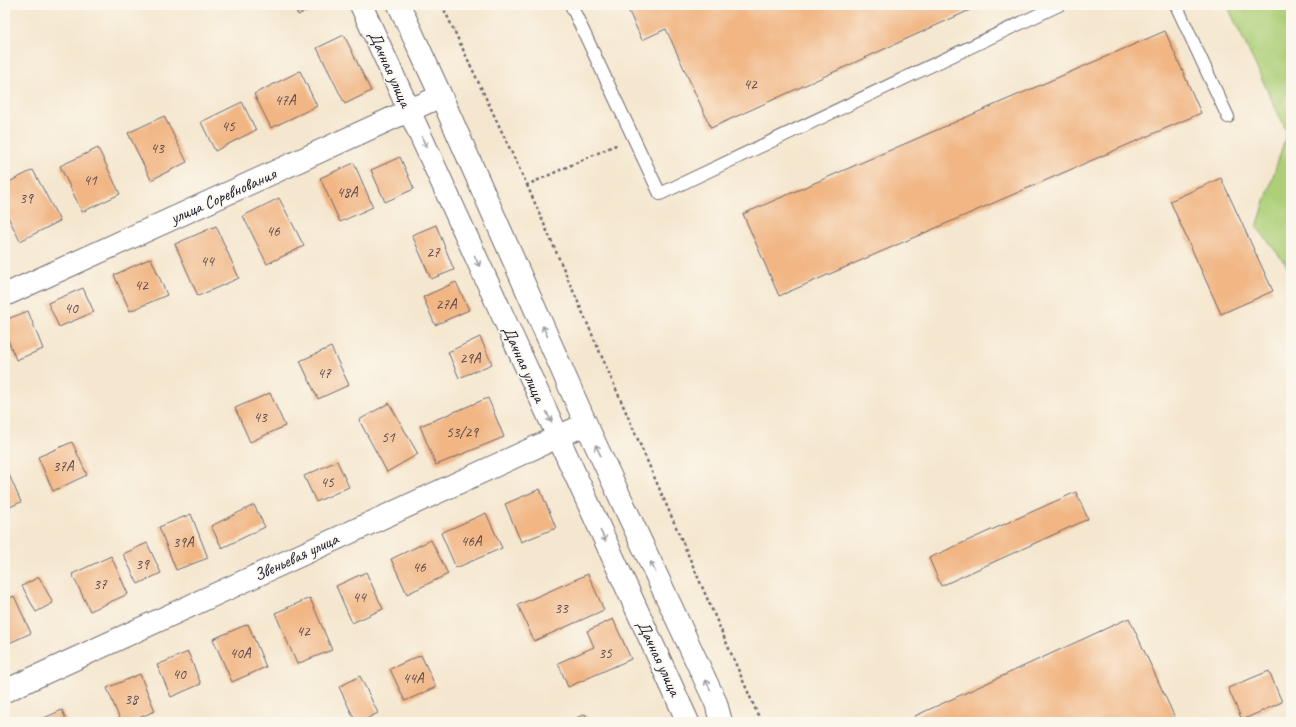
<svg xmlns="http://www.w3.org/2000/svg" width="1296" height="727" viewBox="0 0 1296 727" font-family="Caveat,sans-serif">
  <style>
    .green { fill: #adcf78; stroke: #68785a }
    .building { fill: #f1b684 }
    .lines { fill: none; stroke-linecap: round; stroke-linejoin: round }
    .lane-casing { stroke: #6c676f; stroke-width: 14 }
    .street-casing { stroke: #6c676f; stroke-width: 24 }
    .path { stroke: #6c676f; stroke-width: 2.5; stroke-dasharray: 3 3; stroke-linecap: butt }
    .lane { stroke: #fff; stroke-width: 12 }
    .street { stroke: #fff; stroke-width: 22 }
    .oneway { stroke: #9c9ca7 }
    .labels { text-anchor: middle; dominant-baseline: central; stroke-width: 3.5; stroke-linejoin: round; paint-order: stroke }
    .number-label { font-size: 15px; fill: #56474d }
    .street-label { font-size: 17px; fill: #22223b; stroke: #fbf7ec }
  </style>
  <rect width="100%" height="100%" fill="#fbf7ec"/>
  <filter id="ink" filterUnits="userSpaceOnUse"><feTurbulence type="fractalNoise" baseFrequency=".025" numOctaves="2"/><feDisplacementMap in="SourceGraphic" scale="8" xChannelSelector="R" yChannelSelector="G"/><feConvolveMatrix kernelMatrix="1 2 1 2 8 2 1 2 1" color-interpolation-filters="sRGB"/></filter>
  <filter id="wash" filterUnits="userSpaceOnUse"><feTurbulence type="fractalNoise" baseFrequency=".012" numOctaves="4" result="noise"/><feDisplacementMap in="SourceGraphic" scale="16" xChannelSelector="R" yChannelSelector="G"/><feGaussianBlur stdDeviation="0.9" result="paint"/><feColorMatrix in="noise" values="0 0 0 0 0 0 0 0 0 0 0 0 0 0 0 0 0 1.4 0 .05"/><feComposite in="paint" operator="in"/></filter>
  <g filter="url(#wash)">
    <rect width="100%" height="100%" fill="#f5e7cf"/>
    <path class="green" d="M 1227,5 L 1291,5 L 1291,271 L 1257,227 L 1287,132 Z"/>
    <g id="blocks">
      <path class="building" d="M 294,5 L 320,5 L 298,15 Z
        M 626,5 L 981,5 L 711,128 L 666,29 L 642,40 Z
        M 1165,31 L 1201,113 L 779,296 L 743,214 Z
        M 344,35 L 371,91 L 345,104 L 317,48 Z
        M 300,71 L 317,106 L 271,128 L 254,94 Z
        M 242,102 L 256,130 L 215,151 L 201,122 Z
        M 164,116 L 187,162 L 151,180 L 128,133 Z
        M 98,148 L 120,194 L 82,212 L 60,166 Z
        M 400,157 L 414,189 L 385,202 L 371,170 Z
        M 354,163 L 373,207 L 340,222 L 320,178 Z
        M 33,170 L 60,221 L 20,241 L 5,211 L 5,184 Z
        M 1221,178 L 1273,291 L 1221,314 L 1170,201 Z
        M 279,198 L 304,246 L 267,264 L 243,216 Z
        M 436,225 L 454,270 L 431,279 L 412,235 Z
        M 216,226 L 239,278 L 198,296 L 175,244 Z
        M 151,258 L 167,295 L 130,311 L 114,275 Z
        M 456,282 L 469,310 L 435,325 L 423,297 Z
        M 83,288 L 94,312 L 59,327 L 48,303 Z
        M 28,311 L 43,349 L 16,360 L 5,332 L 5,320 Z
        M 480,337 L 492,364 L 459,378 L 448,352 Z
        M 331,347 L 349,385 L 318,399 L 300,361 Z
        M 270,393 L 285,426 L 250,442 L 235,408 Z
        M 488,398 L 504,437 L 436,465 L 420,426 Z
        M 389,403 L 418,454 L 387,472 L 359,420 Z
        M 72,442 L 87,475 L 53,491 L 38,457 Z
        M 337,461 L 349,487 L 316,502 L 304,476 Z
        M 7,470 L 21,502 L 5,509 L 5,471 Z
        M 540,489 L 556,528 L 521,542 L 505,504 Z
        M 1076,492 L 1088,519 L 941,586 L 929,558 Z
        M 254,505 L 265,527 L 222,548 L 211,526 Z
        M 486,513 L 502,548 L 456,568 L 441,533 Z
        M 191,514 L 208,558 L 176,570 L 159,527 Z
        M 431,540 L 448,574 L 407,594 L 391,559 Z
        M 147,543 L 161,573 L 138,584 L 123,554 Z
        M 111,556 L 128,594 L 90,611 L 72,574 Z
        M 366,572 L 383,609 L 352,623 L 336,586 Z
        M 588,574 L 604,610 L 534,641 L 518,605 Z
        M 39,577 L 53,603 L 36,612 L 22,586 Z
        M 14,596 L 31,633 L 5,645 L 5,600 Z
        M 310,598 L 332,650 L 297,664 L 275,613 Z
        M 1129,618 L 1177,722 L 918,722 L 915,716 Z
        M 613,619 L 631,659 L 568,687 L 558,663 L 594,647 L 587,631 Z
        M 248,624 L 266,667 L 232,682 L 213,639 Z
        M 188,652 L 201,684 L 171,697 L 157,665 Z
        M 421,655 L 436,687 L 405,701 L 390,669 Z
        M 1269,671 L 1282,702 L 1242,720 L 1228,688 Z
        M 140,674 L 155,711 L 129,722 L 121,722 L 107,688 Z
        M 360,676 L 378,713 L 360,722 L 356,722 L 339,687 Z
        M 62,710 L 67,722 L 35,722 Z
        M 585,714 L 589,722 L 568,722 Z"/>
    </g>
  </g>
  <g filter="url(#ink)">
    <use href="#blocks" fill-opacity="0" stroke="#6c676f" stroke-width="1"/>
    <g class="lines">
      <defs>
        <path id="lane" d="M 571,5 L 660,194 L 1059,5
          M 1176,5 L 1228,117"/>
        <path id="street" d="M 361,5 L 688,722
          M 399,5 L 441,96 L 586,424 L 716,703 L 721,722
          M 5,295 L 441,96
          M 5,691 L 586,424"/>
      </defs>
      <use href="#lane" class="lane-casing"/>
      <use href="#street" class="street-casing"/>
      <path class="path" d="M 442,5 L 527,185 L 618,144
        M 527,185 L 761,722"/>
      <use href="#lane" class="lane"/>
      <use href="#street" class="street"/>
    </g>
    <defs><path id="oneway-shaft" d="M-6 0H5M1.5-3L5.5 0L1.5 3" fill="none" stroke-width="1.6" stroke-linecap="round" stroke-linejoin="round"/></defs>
    <g class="oneway">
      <use href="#oneway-shaft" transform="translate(424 142) rotate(66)"/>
      <use href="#oneway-shaft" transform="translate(477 261) rotate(66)"/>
      <use href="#oneway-shaft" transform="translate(545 331) rotate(-114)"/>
      <use href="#oneway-shaft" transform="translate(549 417) rotate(66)"/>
      <use href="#oneway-shaft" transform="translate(598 450) rotate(-115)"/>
      <use href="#oneway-shaft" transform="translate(603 536) rotate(65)"/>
      <use href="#oneway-shaft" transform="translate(653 567) rotate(-115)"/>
      <use href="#oneway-shaft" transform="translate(708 685) rotate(-115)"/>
    </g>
  </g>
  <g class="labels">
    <g class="number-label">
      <text x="750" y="84">42</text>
      <text x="285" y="100">47А</text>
      <text x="228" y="126">45</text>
      <text x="157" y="148">43</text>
      <text x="90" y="180">41</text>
      <text x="347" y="192">48А</text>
      <text x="26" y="198">39</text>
      <text x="273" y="231">46</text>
      <text x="433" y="252">27</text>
      <text x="207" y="261">44</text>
      <text x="141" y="285">42</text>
      <text x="446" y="304">27А</text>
      <text x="71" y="308">40</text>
      <text x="470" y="358">29А</text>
      <text x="324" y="373">47</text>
      <text x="260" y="417">43</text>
      <text x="462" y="432">53/29</text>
      <text x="388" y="437">51</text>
      <text x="63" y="466">37А</text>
      <text x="327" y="482">45</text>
      <text x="471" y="541">46А</text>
      <text x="183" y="542">39А</text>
      <text x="142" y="564">39</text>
      <text x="419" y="567">46</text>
      <text x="100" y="584">37</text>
      <text x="359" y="597">44</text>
      <text x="561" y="608">33</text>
      <text x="303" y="631">42</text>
      <text x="240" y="653">40А</text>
      <text x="605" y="653">35</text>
      <text x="179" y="674">40</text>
      <text x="413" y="678">44А</text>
      <text x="131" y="699">38</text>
    </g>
    <g class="street-label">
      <text transform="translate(390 69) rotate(66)">Дачная улица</text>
      <text transform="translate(223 196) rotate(-24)">улица Соревнования</text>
      <text transform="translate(524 364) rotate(66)">Дачная улица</text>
      <text transform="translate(296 557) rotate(-25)">Звеньевая улица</text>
      <text transform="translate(659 658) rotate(65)">Дачная улица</text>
    </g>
  </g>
  <rect width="1296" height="727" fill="none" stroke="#fbf7ec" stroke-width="20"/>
</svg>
